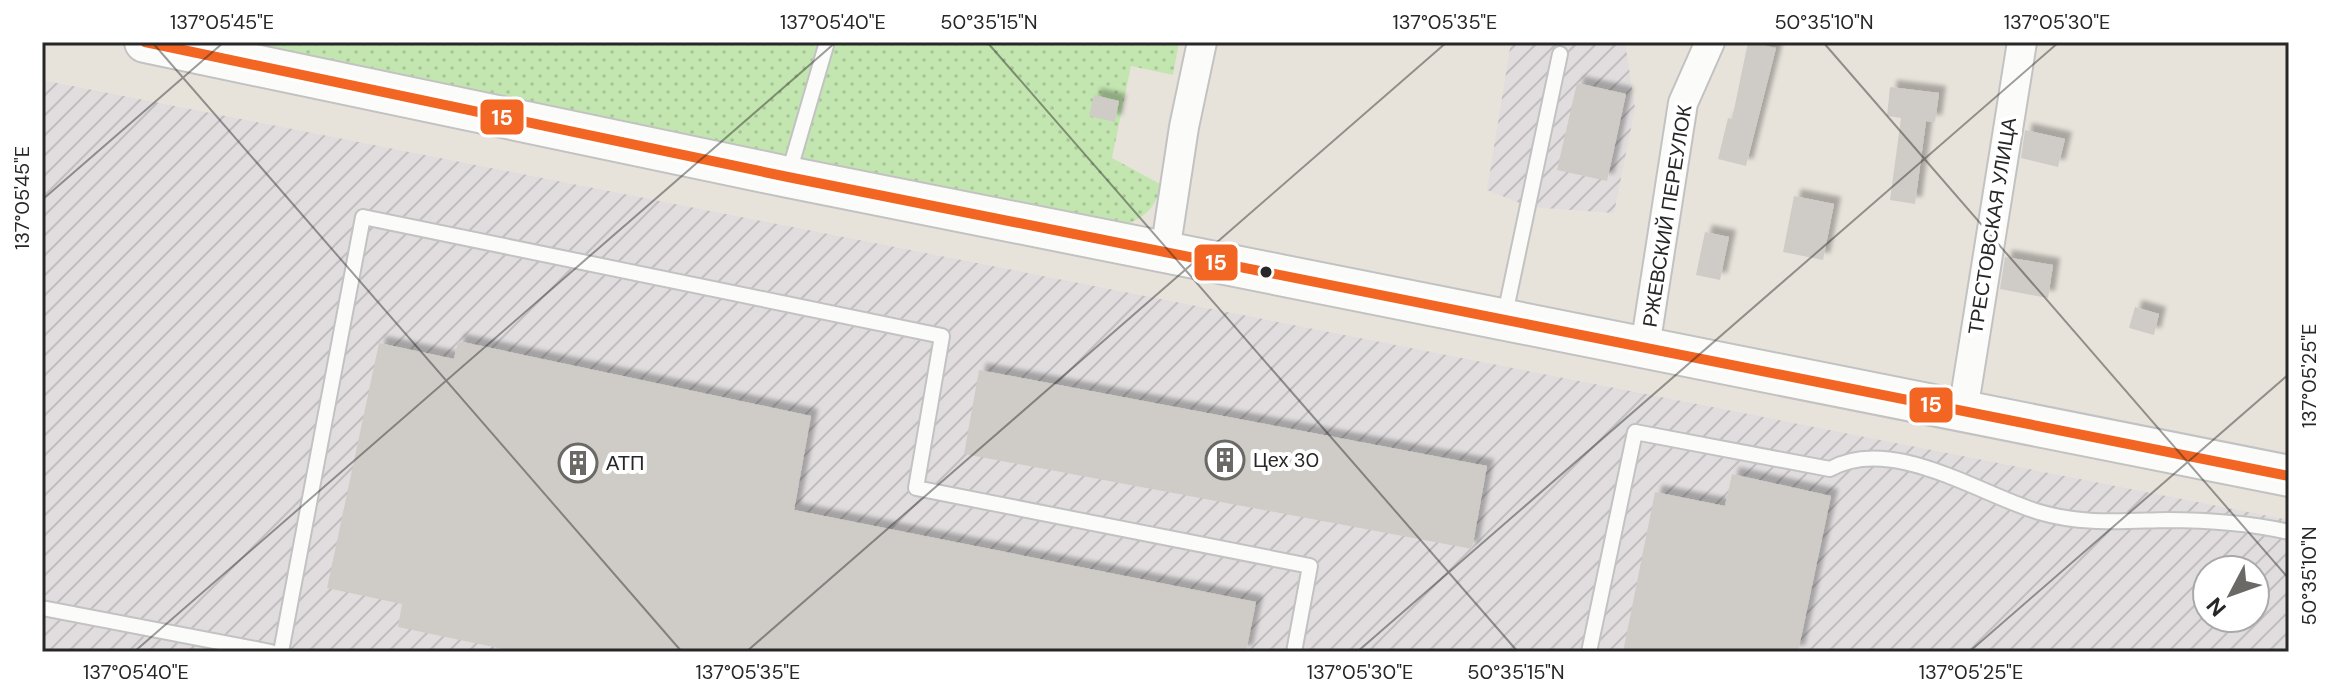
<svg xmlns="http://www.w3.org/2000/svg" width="2331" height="694" viewBox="0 0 2331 694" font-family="'DM Sans',sans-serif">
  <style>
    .industrial { fill: url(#industrial-furrows); fill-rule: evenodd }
    .grass { fill: url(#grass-dots) }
    .building { fill: #cfccc7; filter: url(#shadow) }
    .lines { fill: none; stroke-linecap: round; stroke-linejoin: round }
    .lane-casing { stroke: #c3c2c2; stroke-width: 18 }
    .street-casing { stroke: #c3c2c2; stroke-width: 32 }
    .secondary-casing { stroke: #c3c2c2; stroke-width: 44 }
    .lane { stroke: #fbfbfa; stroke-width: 14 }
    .street { stroke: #fbfbfa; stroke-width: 28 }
    .secondary { stroke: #fbfbfa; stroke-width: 40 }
    .bus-1-casing { stroke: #fff; stroke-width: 16 }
    .bus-1 { stroke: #f26522; stroke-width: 10 }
    .ticks { fill: none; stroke: #272727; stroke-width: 2; stroke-opacity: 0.45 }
    .bus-dot { fill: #272727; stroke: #fff; stroke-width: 3 }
    .labels { text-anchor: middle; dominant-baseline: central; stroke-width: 8; stroke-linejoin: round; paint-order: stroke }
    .street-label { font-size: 20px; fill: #272727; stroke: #fff }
    .poi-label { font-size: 20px; fill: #272727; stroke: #fff; text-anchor: start }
    .line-badge { stroke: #fff; stroke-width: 3 }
    .badge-label { font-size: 22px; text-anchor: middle; font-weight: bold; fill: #fff }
    .neatline { fill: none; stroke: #272727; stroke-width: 3 }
    .ticks-label { font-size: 20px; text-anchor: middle; fill: #272727 }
  </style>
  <defs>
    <pattern id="industrial-furrows" width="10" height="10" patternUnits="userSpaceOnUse" patternTransform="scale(2)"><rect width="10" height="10" fill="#e1dddf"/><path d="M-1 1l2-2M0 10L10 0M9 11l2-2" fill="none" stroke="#c1bebf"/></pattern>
    <pattern id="grass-dots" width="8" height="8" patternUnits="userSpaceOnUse" patternTransform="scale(2)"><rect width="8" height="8" fill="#c3e6b0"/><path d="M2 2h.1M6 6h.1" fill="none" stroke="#a8c597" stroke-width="1.8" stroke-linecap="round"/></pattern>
    <filter id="shadow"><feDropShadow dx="7" dy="-7" stdDeviation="2" flood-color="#0004"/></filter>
  </defs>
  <rect width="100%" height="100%" fill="#e7e3db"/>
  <path class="industrial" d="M 1511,42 L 1625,42 L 1635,108 L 1614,213 L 1530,207 L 1487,190 Z
    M 42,80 L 2289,520 L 2289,652 L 42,652 ZM 2207,570 L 2255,570 L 2255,618 L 2207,618 Z"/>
  <path class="grass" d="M 211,42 L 1179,42 L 1173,75 L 1131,66 L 1112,158 L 1162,185 C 1154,209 1146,217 1122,226 Z"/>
  <path class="building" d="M 1748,42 L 1776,48 L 1746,166 L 1718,159 L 1728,118 L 1732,119 Z
    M 1577,83 L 1626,94 L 1607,181 L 1557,170 Z
    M 1890,87 L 1939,93 L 1935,122 L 1926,121 L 1915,204 L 1890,200 L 1901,118 L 1887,116 Z
    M 1094,95 L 1119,101 L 1115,122 L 1089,116 Z
    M 2025,130 L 2065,139 L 2058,167 L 2021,158 Z
    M 1794,196 L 1834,204 L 1823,260 L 1783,252 Z
    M 1705,232 L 1729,237 L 1720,280 L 1696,275 Z
    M 2005,257 L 2053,265 L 2048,298 L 2000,289 Z
    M 2135,307 L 2159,314 L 2154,335 L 2129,328 Z
    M 458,341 L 811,416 L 794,510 L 1256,602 L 1246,652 L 517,652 L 398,627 L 402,604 L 327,588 L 379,343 L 454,359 Z
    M 979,370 L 1487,466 L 1472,549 L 964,454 Z
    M 1732,474 L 1831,496 L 1798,652 L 1623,652 L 1655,492 L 1725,506 Z"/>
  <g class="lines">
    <defs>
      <path id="lane" d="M 788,176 L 827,42
        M 1504,319 L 1560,54
        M 42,608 L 271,652
        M 281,652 L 363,217 L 942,336 L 916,488 L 1310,566 L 1294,652
        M 1589,652 L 1635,432 L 1830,469 C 1891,434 1981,495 2039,512 C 2083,525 2122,521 2167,520 C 2208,520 2249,523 2289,532"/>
      <path id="street" d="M 1165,252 L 1184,127 L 1202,42
        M 1645,347 L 1683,103 L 1710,42
        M 1963,411 L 2022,42"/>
      <path id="secondary" d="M 145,42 L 788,177 L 2289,476"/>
    </defs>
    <use href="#lane" class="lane-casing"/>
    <use href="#street" class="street-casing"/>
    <use href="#secondary" class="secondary-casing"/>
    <use href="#lane" class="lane"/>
    <use href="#street" class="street"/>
    <use href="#secondary" class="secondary"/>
    <defs>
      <path id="bus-1" d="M 145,42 L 788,177 L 2289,476"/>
    </defs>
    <use href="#bus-1" class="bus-1-casing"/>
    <use href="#bus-1" class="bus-1"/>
  </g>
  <path class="ticks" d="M 152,42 L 682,652M 987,42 L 1518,652M 1823,42 L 2289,579M 42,200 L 224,42M 134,652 L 836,42M 746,652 L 1447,42M 1357,652 L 2059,42M 1969,652 L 2289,374"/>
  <defs>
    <symbol id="building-ring" viewBox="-11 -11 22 22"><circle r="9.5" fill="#fff" stroke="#6a6966" stroke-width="1.5"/><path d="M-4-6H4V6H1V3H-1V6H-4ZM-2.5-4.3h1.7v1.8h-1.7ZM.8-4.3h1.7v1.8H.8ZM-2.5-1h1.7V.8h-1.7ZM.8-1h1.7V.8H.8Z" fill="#6a6966"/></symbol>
  </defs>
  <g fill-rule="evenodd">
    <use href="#building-ring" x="1203" y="438" width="44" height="44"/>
    <use href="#building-ring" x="556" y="441" width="44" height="44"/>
  </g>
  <circle class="bus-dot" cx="1266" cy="272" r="7"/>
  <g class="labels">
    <g class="street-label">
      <text transform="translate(1667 216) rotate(-81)">РЖЕВСКИЙ ПЕРЕУЛОК</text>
      <text transform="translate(1992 226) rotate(-81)">ТРЕСТОВСКАЯ УЛИЦА</text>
    </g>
    <g class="poi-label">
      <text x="1253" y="460">Цех 30</text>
      <text x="606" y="463">АТП</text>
    </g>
  </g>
  <g class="line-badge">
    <rect x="479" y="98" width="46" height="38" rx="8" fill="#f26522"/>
    <rect x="1193" y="243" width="46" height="39" rx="8" fill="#f26522"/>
    <rect x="1908" y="386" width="46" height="38" rx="8" fill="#f26522"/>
  </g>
  <g class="badge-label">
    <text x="502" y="125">15</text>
    <text x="1216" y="270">15</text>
    <text x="1931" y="412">15</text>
  </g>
  <rect width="2331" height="694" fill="none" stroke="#ffffff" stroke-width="88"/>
  <g transform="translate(2231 594) rotate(229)"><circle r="38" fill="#ffffff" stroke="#a9a9a9" stroke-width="2"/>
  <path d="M0-6L14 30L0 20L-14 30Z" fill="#6a6966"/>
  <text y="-12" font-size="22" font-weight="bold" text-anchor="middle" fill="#272727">N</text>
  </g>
  <rect x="44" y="44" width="2243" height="606" class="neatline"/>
  <g class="ticks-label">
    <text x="222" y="29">137°05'45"E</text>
    <text x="833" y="29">137°05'40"E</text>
    <text x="989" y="29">50°35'15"N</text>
    <text x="1445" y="29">137°05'35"E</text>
    <text x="1824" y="29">50°35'10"N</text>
    <text x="2057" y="29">137°05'30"E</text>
    <text transform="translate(22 198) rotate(-90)" y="7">137°05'45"E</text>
    <text transform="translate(2309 376) rotate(-90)" y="7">137°05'25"E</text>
    <text transform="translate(2309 576) rotate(-90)" y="7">50°35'10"N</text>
    <text x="136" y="679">137°05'40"E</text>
    <text x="748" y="679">137°05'35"E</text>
    <text x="1360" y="679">137°05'30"E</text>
    <text x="1516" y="679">50°35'15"N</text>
    <text x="1971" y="679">137°05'25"E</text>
  </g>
</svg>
